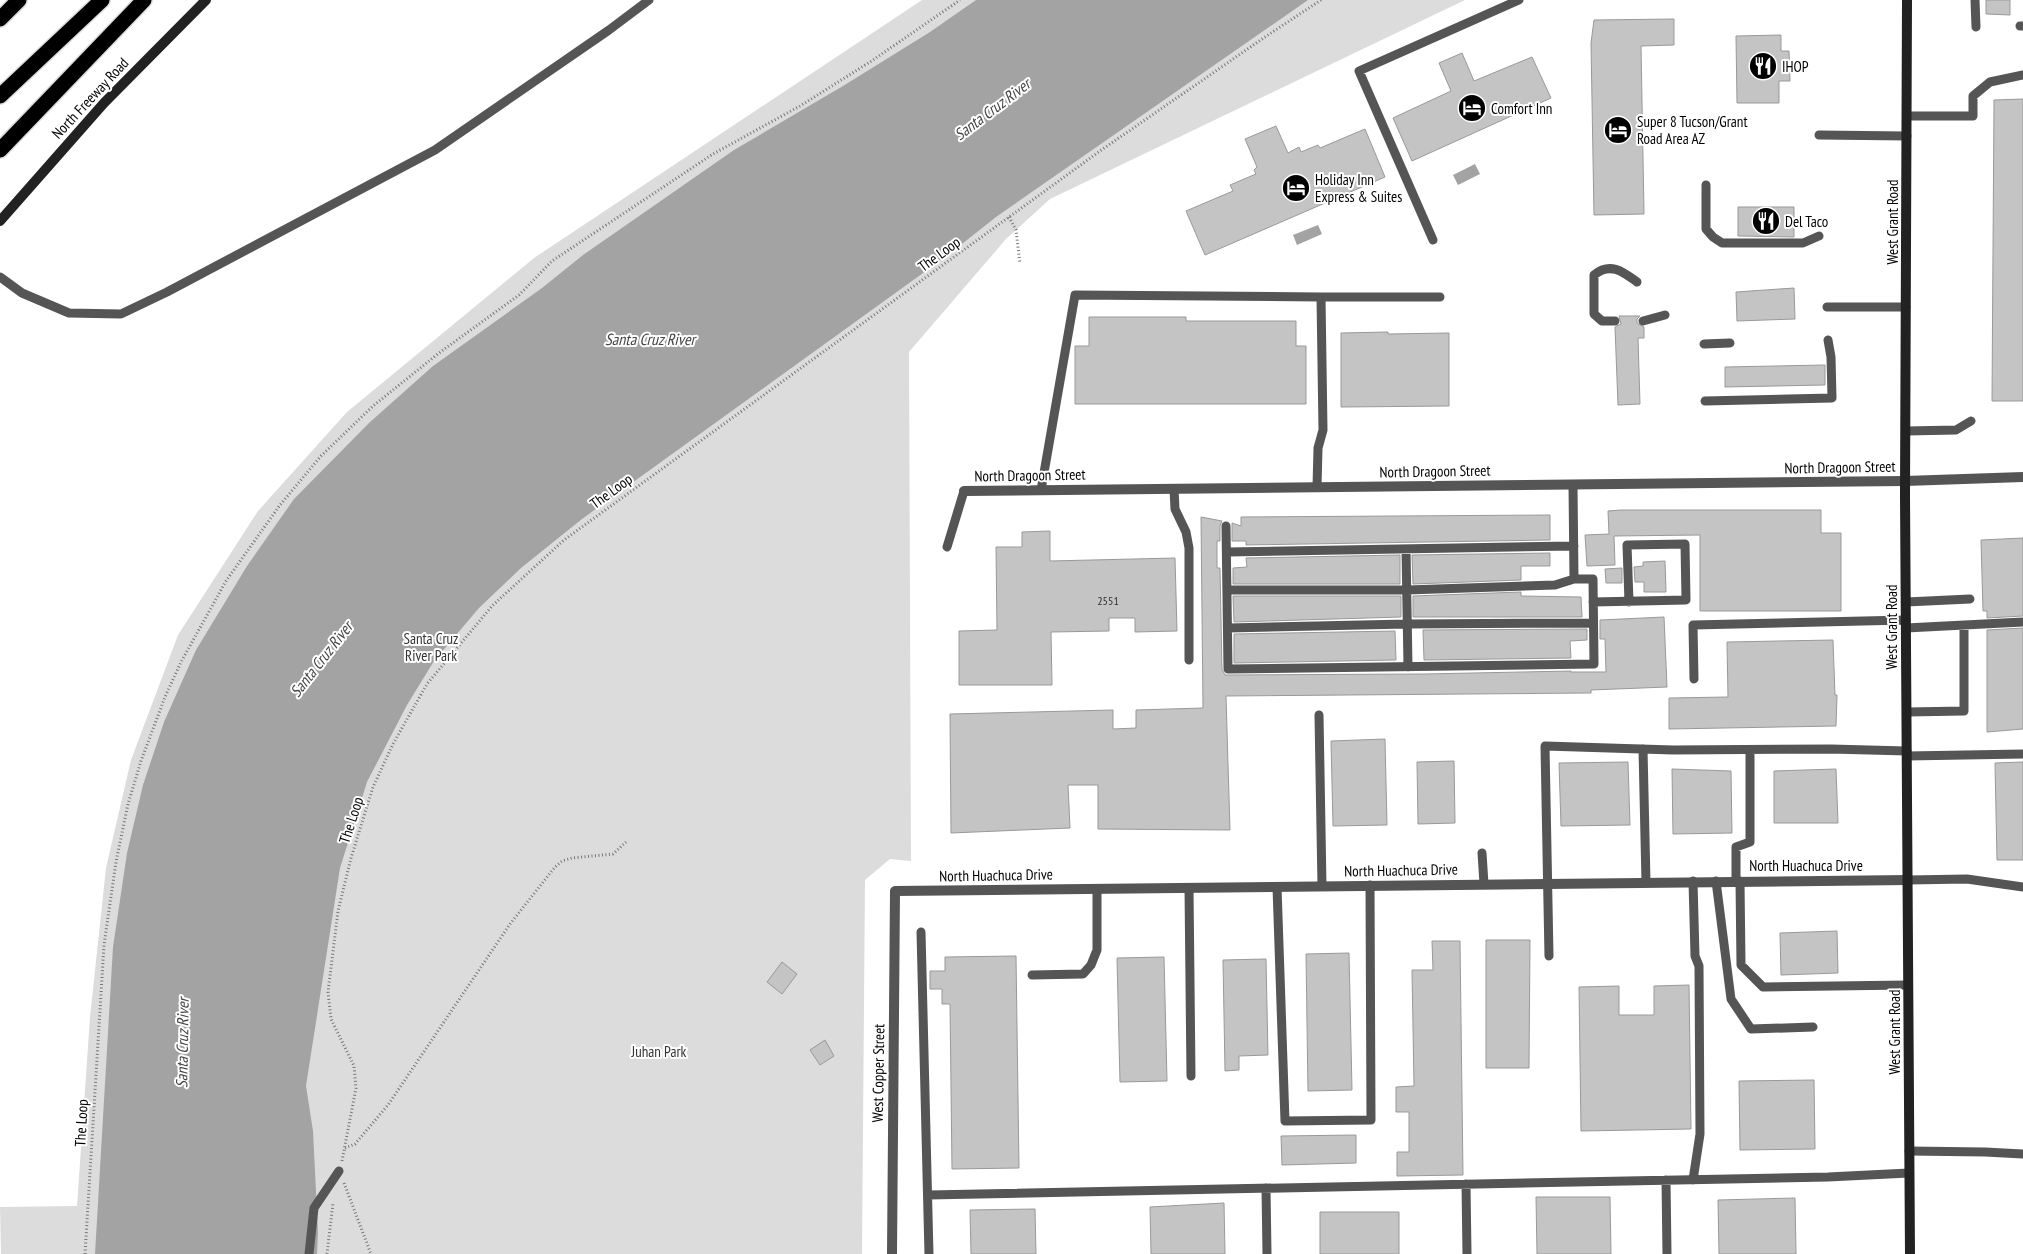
<svg xmlns="http://www.w3.org/2000/svg" width="2023" height="1254" viewBox="0 0 2023 1254" font-family="'PT Sans Narrow',sans-serif">
  <style>
    .green { fill: #dcdcdc }
    .water { fill: #a3a3a3 }
    .building { fill: #c4c4c4; stroke: #999 }
    .lines { fill: none; stroke-linecap: round; stroke-linejoin: round }
    .motorway-casing { stroke: #dbdbdb; stroke-width: 18 }
    .path { stroke: #777; stroke-width: 3; stroke-dasharray: 1 2.5; stroke-linecap: butt }
    .service { stroke: #555; stroke-width: 9 }
    .minor { stroke: #555; stroke-width: 10 }
    .tertiary { stroke: #555; stroke-width: 10 }
    .secondary { stroke: #222; stroke-width: 10 }
    .motorway { stroke: #000; stroke-width: 15 }
    .labels { text-anchor: middle; dominant-baseline: central; stroke-width: 4; stroke-linejoin: round; paint-order: stroke }
    .number-label { font-size: 12px; fill: #313131 }
    .poi-label { font-size: 15px; fill: #000; stroke: #fff; text-anchor: start }
    .street-label { font-size: 15px; fill: #000; stroke: #fff }
    .park-label { font-size: 15px; fill: #333; stroke: #fff }
    .water-label { font-size: 16px; font-style: italic; fill: #444; stroke: #fff }
  </style>
  <rect width="100%" height="100%" fill="#fff"/>
  <path class="green" d="M 922,0 L 1465,0 L 1050,199 L 1006,239 L 909,352 L 911,861 L 890,859 L 865,880 L 862,1254 L 1,1254 L 0,1207 L 77,1206 L 90,1017 L 106,868 L 131,760 L 178,635 L 258,511 L 347,412 L 534,258 Z"/>
  <path class="water" d="M 976,0 L 1308,0 L 996,217 L 948,255 L 582,519 L 521,568 L 479,608 L 434,661 L 407,705 L 367,782 L 340,868 L 306,1086 L 313,1131 L 318,1232 L 317,1254 L 95,1254 L 113,947 L 127,853 L 143,785 L 164,722 L 196,650 L 247,566 L 294,499 L 369,423 L 433,366 L 542,288 L 583,255 L 734,150 L 843,86 L 930,32 Z
    M 1475,164 L 1480,174 L 1458,185 L 1453,175 Z
    M 1318,225 L 1322,234 L 1297,245 L 1293,235 Z"/>
  <path class="building" d="M 1986,0 L 2010,0 L 2010,15 L 1986,14 Z
    M 1674,19 L 1674,45 L 1641,46 L 1644,214 L 1594,215 L 1591,43 L 1594,20 Z
    M 1781,35 L 1781,51 L 1789,51 L 1790,81 L 1779,81 L 1779,103 L 1737,103 L 1736,36 Z
    M 1462,53 L 1474,81 L 1532,57 L 1551,98 L 1412,161 L 1393,118 L 1451,91 L 1439,63 Z
    M 2023,99 L 2023,401 L 1992,401 L 1994,100 Z
    M 1276,126 L 1288,153 L 1299,147 L 1301,152 L 1318,145 L 1320,148 L 1365,129 L 1385,177 L 1205,255 L 1186,211 L 1233,191 L 1230,185 L 1256,174 L 1254,170 L 1257,167 L 1245,139 Z
    M 1738,207 L 1794,207 L 1794,237 L 1738,236 Z
    M 1794,288 L 1795,319 L 1737,321 L 1736,292 Z
    M 1619,316 L 1640,316 L 1637,319 L 1637,323 L 1644,327 L 1644,338 L 1638,338 L 1640,404 L 1618,405 L 1615,327 L 1621,324 Z
    M 1089,317 L 1186,317 L 1186,321 L 1296,321 L 1296,346 L 1306,346 L 1306,404 L 1075,404 L 1075,346 L 1089,346 Z
    M 1388,332 L 1388,334 L 1449,333 L 1449,406 L 1341,407 L 1341,333 Z
    M 1825,365 L 1825,385 L 1725,387 L 1725,367 Z
    M 1621,510 L 1821,510 L 1821,533 L 1841,533 L 1841,611 L 1700,611 L 1700,535 L 1614,536 L 1615,565 L 1587,566 L 1585,535 L 1609,534 L 1608,511 Z
    M 1550,515 L 1550,540 L 1246,545 L 1246,541 L 1232,541 L 1232,523 L 1241,526 L 1241,517 Z
    M 1201,517 L 1222,521 L 1220,526 L 1220,541 L 1217,541 L 1217,568 L 1220,568 L 1222,669 L 1225,675 L 1424,674 L 1571,671 L 1571,672 L 1606,672 L 1605,639 L 1600,639 L 1600,620 L 1664,617 L 1667,687 L 1591,690 L 1591,693 L 1226,696 L 1230,830 L 1098,829 L 1098,785 L 1068,785 L 1070,828 L 951,833 L 950,714 L 1113,710 L 1113,729 L 1136,728 L 1136,710 L 1203,708 Z
    M 1050,531 L 1050,561 L 1175,558 L 1177,631 L 1135,632 L 1135,618 L 1109,618 L 1109,631 L 1051,632 L 1052,685 L 959,685 L 959,631 L 997,630 L 996,547 L 1022,547 L 1022,532 Z
    M 2023,538 L 2023,616 L 1987,618 L 1987,611 L 1983,611 L 1981,540 Z
    M 1550,553 L 1550,566 L 1521,566 L 1521,580 L 1413,584 L 1412,555 Z
    M 1400,555 L 1400,584 L 1233,584 L 1233,568 L 1247,567 L 1246,558 Z
    M 1665,561 L 1666,592 L 1644,592 L 1644,582 L 1635,582 L 1634,567 L 1643,566 L 1643,562 Z
    M 1622,568 L 1622,583 L 1606,583 L 1605,569 Z
    M 1521,592 L 1521,596 L 1581,597 L 1582,617 L 1413,617 L 1413,596 Z
    M 1233,596 L 1401,596 L 1401,617 L 1234,622 Z
    M 2023,628 L 2023,729 L 1987,732 L 1987,630 Z
    M 1587,629 L 1587,640 L 1570,641 L 1571,658 L 1424,660 L 1423,630 Z
    M 1395,631 L 1396,660 L 1234,663 L 1234,634 Z
    M 1833,640 L 1835,695 L 1837,695 L 1836,726 L 1669,729 L 1669,698 L 1728,697 L 1727,642 Z
    M 1385,739 L 1387,825 L 1333,826 L 1331,741 Z
    M 1454,761 L 1455,823 L 1418,824 L 1417,762 Z
    M 1628,762 L 1630,825 L 1561,826 L 1559,763 Z
    M 2023,762 L 2023,860 L 1997,860 L 1995,763 Z
    M 1672,769 L 1731,771 L 1732,833 L 1673,834 Z
    M 1836,769 L 1838,823 L 1774,823 L 1774,771 Z
    M 1837,931 L 1838,973 L 1781,975 L 1780,933 Z
    M 1486,940 L 1530,940 L 1529,1068 L 1486,1068 Z
    M 1432,941 L 1460,941 L 1463,1175 L 1397,1176 L 1397,1152 L 1409,1152 L 1409,1112 L 1396,1112 L 1396,1087 L 1414,1086 L 1412,970 L 1433,970 Z
    M 1349,953 L 1352,1090 L 1308,1091 L 1306,954 Z
    M 1016,956 L 1019,1168 L 952,1169 L 950,1004 L 942,1004 L 942,989 L 930,989 L 930,971 L 945,971 L 945,957 Z
    M 1164,957 L 1167,1081 L 1120,1082 L 1117,958 Z
    M 1266,959 L 1268,1055 L 1239,1056 L 1239,1070 L 1225,1071 L 1223,960 Z
    M 782,962 L 797,974 L 782,994 L 767,982 Z
    M 1689,985 L 1691,1129 L 1581,1131 L 1579,987 L 1619,986 L 1619,1015 L 1654,1015 L 1654,986 Z
    M 825,1040 L 834,1056 L 820,1065 L 810,1050 Z
    M 1814,1080 L 1815,1149 L 1740,1150 L 1739,1081 Z
    M 1356,1135 L 1356,1163 L 1282,1165 L 1281,1136 Z
    M 1536,1197 L 1610,1197 L 1611,1254 L 1537,1254 Z
    M 1795,1198 L 1796,1254 L 1719,1254 L 1718,1200 Z
    M 1224,1203 L 1225,1254 L 1151,1254 L 1150,1207 Z
    M 1035,1209 L 1036,1254 L 971,1254 L 970,1210 Z
    M 1320,1212 L 1399,1212 L 1399,1254 L 1320,1254 Z"/>
  <g class="lines">
    <defs>
      <path id="motorway" d="M 0,19 L 19,0
        M 0,96 L 102,0
        M 0,150 L 144,0"/>
    </defs>
    <use href="#motorway" class="motorway-casing"/>
    <path class="path" d="M 1009,217 L 1016,230 L 1020,264
      M 345,1148 L 355,1144 L 388,1105 L 510,924 L 555,867 L 562,861 L 572,858 L 613,854 L 626,842
      M 342,1161 L 356,1088 L 354,1066 L 331,1019 L 328,992 L 338,911 L 351,858 L 373,787 L 393,744 L 427,684 L 492,606 L 564,540 L 1100,151 L 1265,37 L 1321,0
      M 344,1183 L 371,1254
      M 85,1254 L 104,945 L 116,862 L 128,804 L 141,761 L 165,697 L 181,662 L 226,581 L 280,505 L 321,456 L 373,406 L 439,353 L 519,295 L 552,261 L 713,154 L 800,106 L 873,60 L 960,0
      M 327,1254 L 333,1203"/>
    <path class="service" d="M 1975,0 L 1976,27
      M 2020,26 L 2023,26
      M 1907,116 L 1973,116 L 1973,96 L 1990,82 L 2023,75
      M 1819,135 L 1907,136
      M 1706,185 L 1706,229 L 1713,237 L 1722,243 L 1803,243 L 1819,236
      M 1433,240 L 1359,71 L 1519,0
      M 0,277 L 22,293 L 69,313 L 121,314 L 167,292 L 435,150 L 609,30 L 649,0
      M 1321,297 L 1440,297
      M 1827,307 L 1906,307
      M 1615,321 L 1602,321 L 1594,314 L 1594,275 C 1610,262 1622,271 1637,282
      M 1643,321 L 1665,315
      M 1704,344 L 1730,343
      M 1705,401 L 1832,398 L 1831,357 L 1828,340
      M 1906,431 L 1956,430 L 1971,421
      M 1174,489 L 1175,509 L 1186,532 L 1189,548 L 1189,660
      M 1041,490 L 1075,295 L 1321,297 L 1323,430 L 1318,448 L 1317,487
      M 1226,526 L 1228,669 L 1594,664 L 1593,579 L 1574,579 L 1573,485
      M 947,547 L 964,491
      M 1406,549 L 1408,667
      M 1227,552 L 1574,546
      M 1227,590 L 1407,590 L 1555,585 L 1574,579
      M 1593,602 L 1686,600 L 1685,544 L 1627,545 L 1629,602
      M 1906,602 L 1970,599
      M 1228,628 L 1407,624 L 1593,623
      M 1906,628 L 2023,622
      M 1694,679 L 1693,625 L 1906,620
      M 1907,712 L 1964,711 L 1964,626
      M 1319,715 L 1322,886
      M 1643,749 L 1646,882
      M 1907,756 L 2023,754
      M 1482,853 L 1484,884
      M 1908,880 L 1967,879 L 2023,887
      M 1716,881 L 1731,999 L 1751,1029 L 1813,1027
      M 1736,881 L 1736,847 L 1750,842 L 1750,750
      M 1740,881 L 1741,965 L 1763,987 L 1908,985
      M 1277,887 L 1285,1121 L 1371,1120 L 1370,885
      M 1189,888 L 1191,1076
      M 921,932 L 929,1254
      M 1549,956 L 1545,746 L 1673,750 L 1831,749 L 1907,751
      M 1032,975 L 1083,974 L 1091,965 L 1097,950 L 1097,889
      M 1909,1151 L 1985,1152 L 2023,1154
      M 1666,1180 L 1667,1254
      M 1693,1180 L 1700,1134 L 1699,966 L 1695,956 L 1693,881
      M 1466,1184 L 1467,1254
      M 1266,1188 L 1267,1254
      M 928,1195 L 1828,1177 L 1909,1173
      M 309,1254 L 314,1208 L 339,1171"/>
    <path class="minor" d="M 964,491 L 1905,481
      M 892,1254 L 895,891 L 1908,880"/>
    <path class="tertiary" d="M 1905,481 L 2023,477"/>
    <path class="secondary" d="M 1907,0 L 1905,496 L 1910,1254
      M 0,221 L 104,103 L 206,0"/>
    <use href="#motorway" class="motorway"/>
  </g>
  <defs>
    <symbol id="restaurant-disc" viewBox="-11 -11 22 22"><circle r="9.5" fill="#000" stroke="#fff"/><path d="M-5-6h1v4h1v-4h1v4h1v-4h1v5L-1.5 .5V6h-2V.5L-5-1ZM5-6V6H3V1.5H1.5Q1.5-4 5-6Z" fill="#fff"/></symbol>
    <symbol id="hotel-disc" viewBox="-11 -11 22 22"><circle r="9.5" fill="#000" stroke="#fff"/><path d="M-6-4.5h1.5V1H6V5H4.5V3h-9V5H-6ZM-4 0a1.8 1.8 0 1 1 3.6 0ZM.5 0V-2.5h3Q6-2.5 6 0Z" fill="#fff"/></symbol>
  </defs>
  <g fill-rule="evenodd">
    <use href="#restaurant-disc" x="1747" y="50" width="32" height="32"/>
    <use href="#hotel-disc" x="1456" y="92" width="32" height="32"/>
    <use href="#hotel-disc" x="1602" y="114" width="32" height="32"/>
    <use href="#hotel-disc" x="1280" y="172" width="32" height="32"/>
    <use href="#restaurant-disc" x="1750" y="205" width="32" height="32"/>
  </g>
  <g class="labels">
    <g class="number-label">
      <text x="1108" y="600">2551</text>
    </g>
    <g class="poi-label">
      <text x="1782" y="66">IHOP</text>
      <text x="1491" y="108">Comfort Inn</text>
      <text x="1637" y="121">Super 8 Tucson/Grant<tspan x="1637" dy="17">Road Area AZ</tspan></text>
      <text x="1315" y="179">Holiday Inn<tspan x="1315" dy="17">Express &amp; Suites</tspan></text>
      <text x="1785" y="221">Del Taco</text>
    </g>
    <g class="street-label">
      <text transform="translate(90 98) rotate(-47)">North Freeway Road</text>
      <text transform="translate(1892 222) rotate(-90)">West Grant Road</text>
      <text transform="translate(939 254) rotate(-36)">The Loop</text>
      <text transform="translate(1840 467) rotate(-1)">North Dragoon Street</text>
      <text transform="translate(1435 471) rotate(-1)">North Dragoon Street</text>
      <text transform="translate(1030 475) rotate(-1)">North Dragoon Street</text>
      <text transform="translate(611 491) rotate(-36)">The Loop</text>
      <text transform="translate(1891 627) rotate(-90)">West Grant Road</text>
      <text transform="translate(351 820) rotate(-72)">The Loop</text>
      <text x="1806" y="865">North Huachuca Drive</text>
      <text transform="translate(1401 870) rotate(-1)">North Huachuca Drive</text>
      <text transform="translate(996 875) rotate(-1)">North Huachuca Drive</text>
      <text transform="translate(1894 1032) rotate(-90)">West Grant Road</text>
      <text transform="translate(878 1073) rotate(-89)">West Copper Street</text>
      <text transform="translate(81 1123) rotate(-87)">The Loop</text>
    </g>
    <g class="park-label">
      <text x="431" y="638">Santa Cruz<tspan x="431" dy="17">River Park</tspan></text>
      <text x="659" y="1051">Juhan Park</text>
    </g>
    <g class="water-label">
      <text transform="translate(992 109) rotate(-37)">Santa Cruz River</text>
      <text x="650" y="339">Santa Cruz River</text>
      <text transform="translate(321 659) rotate(-52)">Santa Cruz River</text>
      <text transform="translate(182 1043) rotate(-89)">Santa Cruz River</text>
    </g>
  </g>
</svg>
